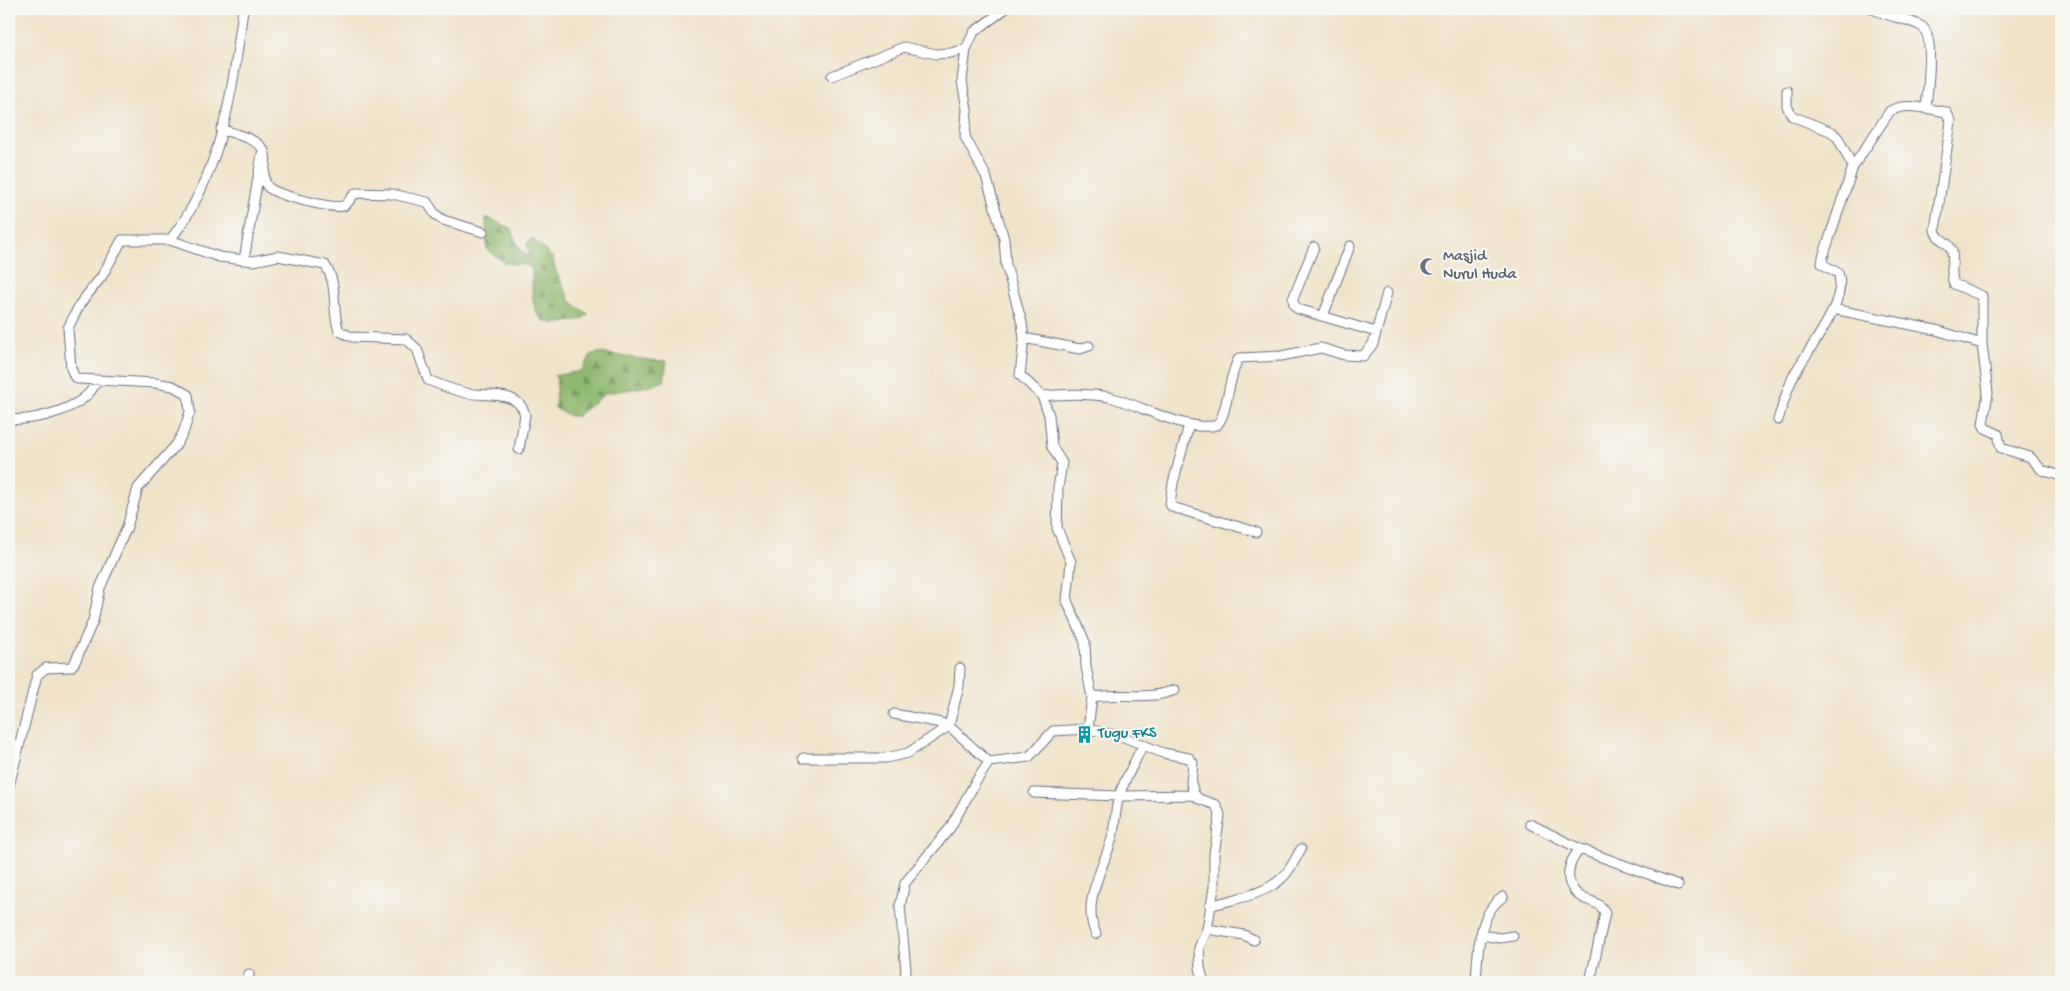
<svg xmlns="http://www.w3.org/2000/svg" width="2070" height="991" viewBox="0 0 2070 991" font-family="'Gochi Hand',sans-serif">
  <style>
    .forest { fill: url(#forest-firs); stroke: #547466 }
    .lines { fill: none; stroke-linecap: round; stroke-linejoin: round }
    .street-casing { stroke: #666e83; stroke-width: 11 }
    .street { stroke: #fff; stroke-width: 9 }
    .labels { text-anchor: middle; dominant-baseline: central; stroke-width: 4.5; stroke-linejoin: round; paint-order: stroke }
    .worship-label { font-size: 16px; fill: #5b616d; stroke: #f6f6f2; text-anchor: start }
    .culture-label { font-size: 16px; fill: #0d838f; stroke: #f6f6f2; text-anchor: start }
  </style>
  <defs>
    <pattern id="forest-firs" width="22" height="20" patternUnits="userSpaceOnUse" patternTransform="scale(1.25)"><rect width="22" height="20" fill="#8eb86e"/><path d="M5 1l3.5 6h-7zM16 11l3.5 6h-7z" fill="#73965e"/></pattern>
  </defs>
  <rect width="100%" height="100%" fill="#f6f6f2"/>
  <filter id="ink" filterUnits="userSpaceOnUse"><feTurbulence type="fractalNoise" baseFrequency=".02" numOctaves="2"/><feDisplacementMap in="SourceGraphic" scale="10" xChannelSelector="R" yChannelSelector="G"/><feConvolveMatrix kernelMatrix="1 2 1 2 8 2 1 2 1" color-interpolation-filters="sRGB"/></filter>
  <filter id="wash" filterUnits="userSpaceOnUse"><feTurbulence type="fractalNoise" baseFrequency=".0096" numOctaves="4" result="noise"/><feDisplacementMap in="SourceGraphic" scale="20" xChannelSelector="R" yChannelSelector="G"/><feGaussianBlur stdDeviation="1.12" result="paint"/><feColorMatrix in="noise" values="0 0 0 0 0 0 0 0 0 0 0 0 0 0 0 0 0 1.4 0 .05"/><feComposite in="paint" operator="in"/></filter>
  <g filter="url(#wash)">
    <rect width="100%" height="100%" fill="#f0e3c9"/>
    <path class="forest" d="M 486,217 L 512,229 C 516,241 518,251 530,256 L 527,243 L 532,238 L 552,257 L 556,271 L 571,302 L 588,314 L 583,319 C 573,321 557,325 547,322 C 529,316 533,285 532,270 L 527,265 L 504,263 L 487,249 Z
      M 599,353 C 622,355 644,361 667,361 L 664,381 L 650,386 L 606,393 L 577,416 L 570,416 L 555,408 L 557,379 L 554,376 L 581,371 L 592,354 Z"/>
  </g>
  <g filter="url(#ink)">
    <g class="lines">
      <defs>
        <path id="street" d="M 1873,9 C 1888,17 1906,18 1921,26 C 1936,34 1927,92 1926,109
          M 832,76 L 904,47 L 936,54 L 951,53 L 966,49
          M 1787,91 L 1787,106 L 1792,116 L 1832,132 L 1838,138 L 1853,167
          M 221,129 C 234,134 255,138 263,149 C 270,160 259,178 268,187 C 276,195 331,209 343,206 C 349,204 351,196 356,193 L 392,194 L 427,202 L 435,214 L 443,220 L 483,232
          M 170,240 C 222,175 233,89 243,9
          M 1314,247 L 1293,299 L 1294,305 L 1298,309 L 1376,332
          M 244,260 L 262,154
          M 1833,309 L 1936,330 L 1982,344
          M 1323,316 L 1350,246
          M 1024,338 L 1080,349 L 1089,346
          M 1042,396 C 1064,394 1087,393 1109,397 C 1139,404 1188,433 1217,425 C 1228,414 1228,376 1239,358 L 1281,356 L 1321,348 L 1344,355 L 1363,356 L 1373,344 L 1387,293
          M 9,419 C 34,422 88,408 96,381
          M 1778,420 C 1783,405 1787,388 1795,373 C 1808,350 1849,300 1838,273 L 1822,264 L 1823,257 L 1853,167 L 1890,111 C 1906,102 1930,109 1946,112 L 1951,121 L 1935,230 C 1937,241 1950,241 1952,252 C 1954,263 1949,272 1954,284 L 1982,296 L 1982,344 L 1988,393 L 1983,424 L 1985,428 L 1998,434 L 2001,448 L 2030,457 L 2042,470 L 2061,476
          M 1189,425 L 1173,483 L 1170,504 L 1172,507 L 1256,532
          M 1092,697 C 1122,692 1146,701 1175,690
          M 894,714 L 941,723 L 949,726 L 989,762
          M 1088,729 L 1124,737 L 1163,753 L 1189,758 L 1193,763 L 1191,783 L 1194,794 L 1199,799 L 1216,805 L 1220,815 L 1214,854 L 1214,888 L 1207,929 L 1199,948 L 1200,968 L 1204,982
          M 803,758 L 886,758 L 908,753 L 949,726 L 959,686 L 960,668
          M 9,786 L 37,675 L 46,668 L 71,667 L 75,662 L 93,621 L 100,588 L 127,527 L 138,488 L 176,445 L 183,433 L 190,412 L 188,395 L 173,386 L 155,383 L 78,379 L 74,376 L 71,368 L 68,328 L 80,304 L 102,276 L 122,240 L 170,240 L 219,257 L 253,261 L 278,256 L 325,265 C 339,285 331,310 339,331 L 352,337 L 406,339 L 417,349 L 428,380 C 440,385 453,390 466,393 C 484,397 519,389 525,415 L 519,449
          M 1034,793 L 1120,796 L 1195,795
          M 1530,824 L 1580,849 L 1678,885
          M 1580,849 C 1569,861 1563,879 1576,893 C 1584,902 1600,900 1605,913 L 1590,982
          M 1210,906 C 1232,899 1265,895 1282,878 C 1291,870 1295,859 1301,849
          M 1207,929 L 1244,935 L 1254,940
          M 1096,934 C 1081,902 1103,870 1112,838 C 1115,825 1115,810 1119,796 C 1125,778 1136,761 1143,744
          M 1481,935 L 1500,938 L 1513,936
          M 248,982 L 249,974
          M 904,982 L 906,971 L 900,906 L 905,883 L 950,828 L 975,783 L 989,762 L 1029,757 L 1053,731 L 1088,729 L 1092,697 L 1086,667 L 1085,642 L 1067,601 L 1071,562 L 1057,528 L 1058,488 L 1062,463 L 1052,447 L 1049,415 L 1042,396 L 1020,375 L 1024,338 L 1022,323 L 1006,265 L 1004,239 L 986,176 L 965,137 L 967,109 L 962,81 L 966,49 L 974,32 L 1005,9
          M 1476,982 C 1478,954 1477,914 1503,897"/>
      </defs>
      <use href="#street" class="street-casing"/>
      <use href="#street" class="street"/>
    </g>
  </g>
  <defs>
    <symbol id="mosque-bare" viewBox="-9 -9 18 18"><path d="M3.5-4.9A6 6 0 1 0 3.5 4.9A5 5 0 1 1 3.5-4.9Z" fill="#6b7280" stroke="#f6f6f2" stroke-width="2.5" paint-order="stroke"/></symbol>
    <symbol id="building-bare" viewBox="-9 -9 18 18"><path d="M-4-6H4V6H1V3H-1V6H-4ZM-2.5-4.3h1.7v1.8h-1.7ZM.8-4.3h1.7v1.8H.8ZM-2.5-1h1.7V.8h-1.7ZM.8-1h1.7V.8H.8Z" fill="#0f9aa8" stroke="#f6f6f2" stroke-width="2.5" paint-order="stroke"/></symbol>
  </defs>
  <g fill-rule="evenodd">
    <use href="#mosque-bare" x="1416" y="254" width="25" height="25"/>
    <use href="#building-bare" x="1072" y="722" width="25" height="25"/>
  </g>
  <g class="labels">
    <g class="worship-label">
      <text x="1443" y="257">Masjid<tspan x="1443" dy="18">Nurul Huda</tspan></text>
    </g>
    <g class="culture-label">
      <text x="1098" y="734">Tugu FKS</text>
    </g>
  </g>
  <rect width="2070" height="991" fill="none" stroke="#f6f6f2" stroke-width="30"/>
</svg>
